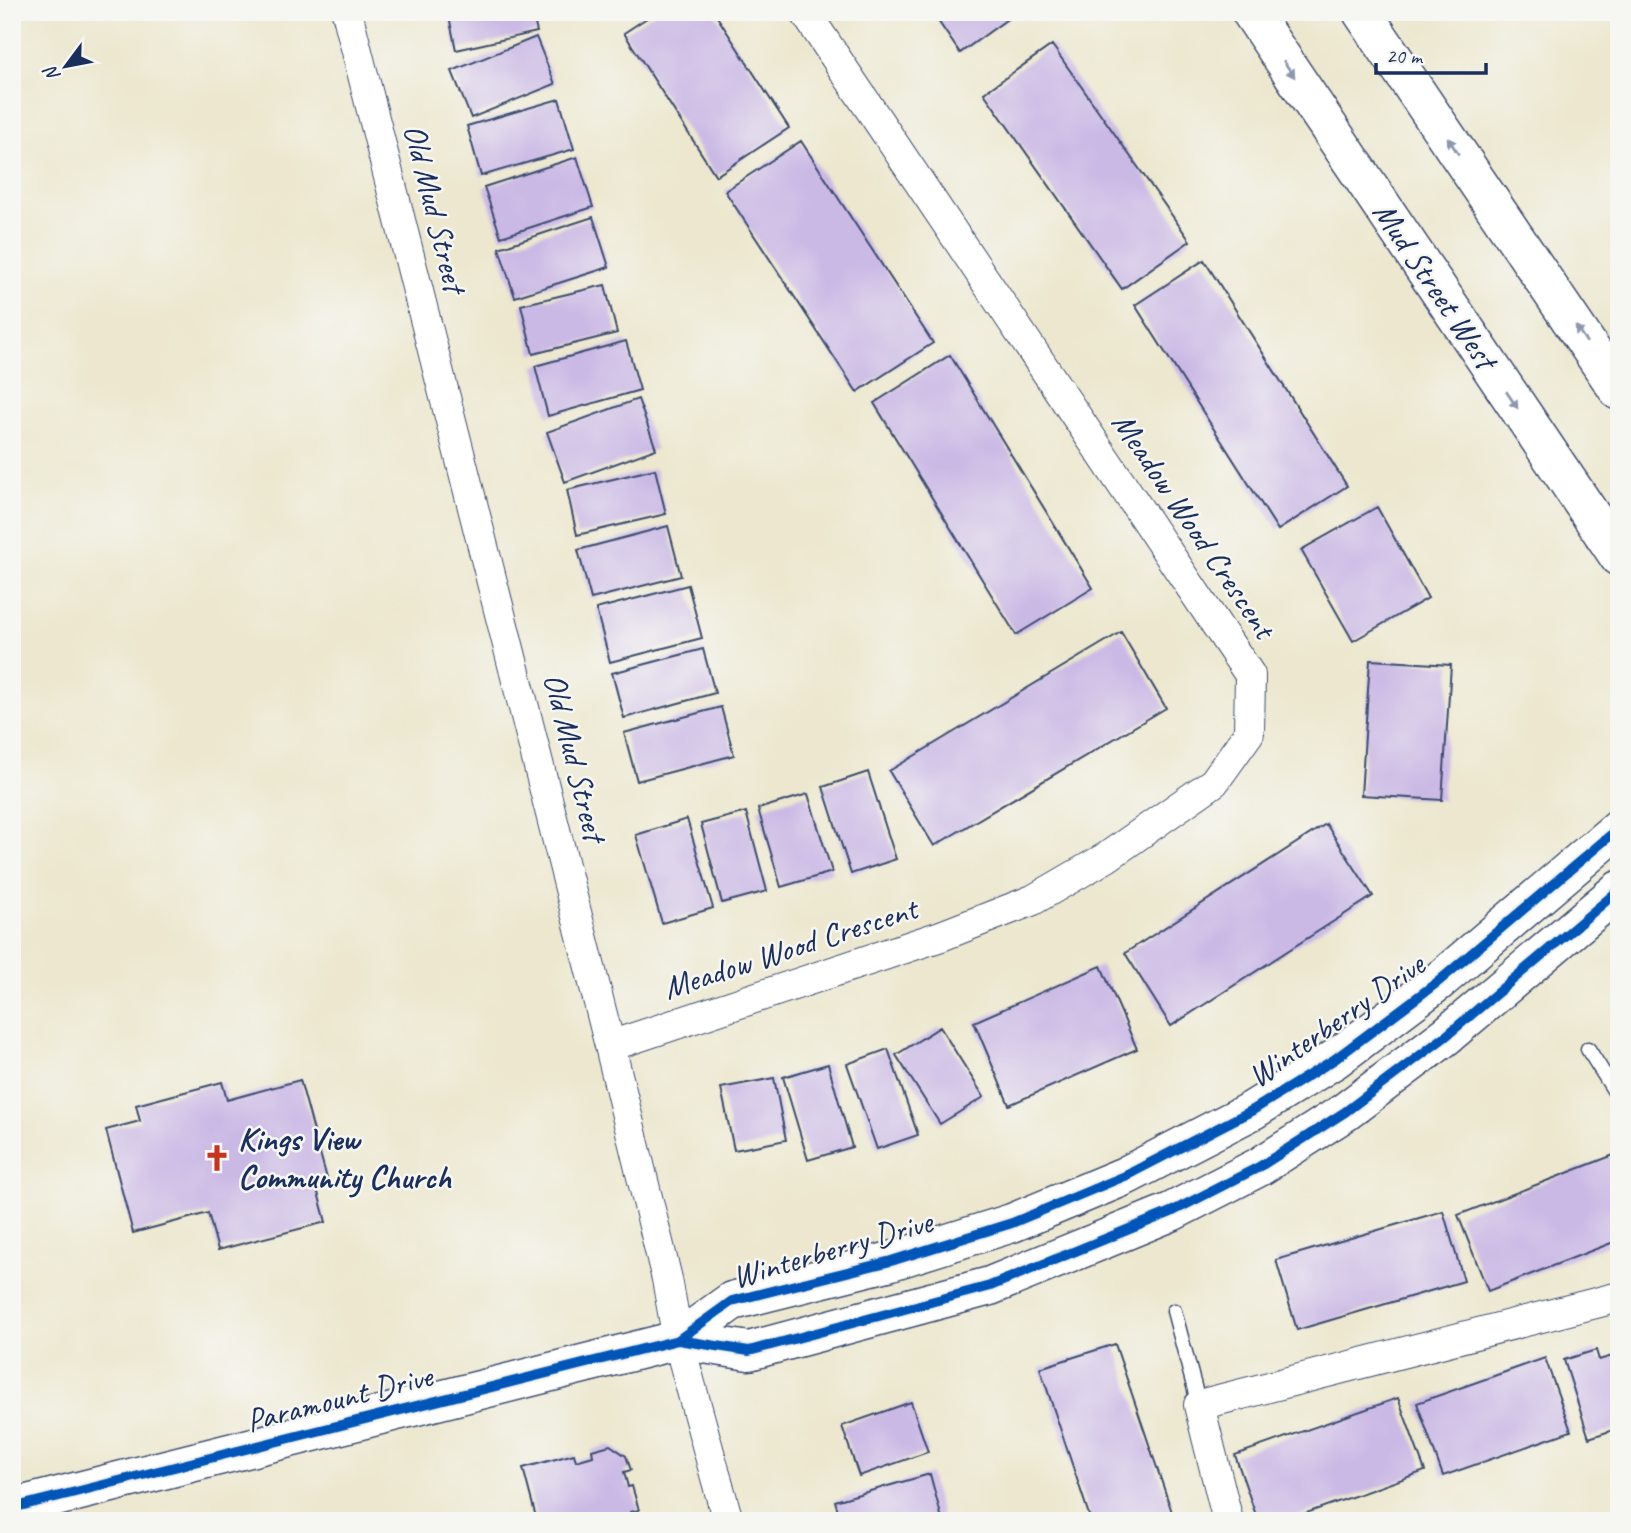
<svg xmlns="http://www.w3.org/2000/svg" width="1631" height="1533" viewBox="0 0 1631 1533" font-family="Caveat,sans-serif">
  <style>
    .building { fill: #cbb9e5 }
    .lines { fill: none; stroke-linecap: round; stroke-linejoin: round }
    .lane-casing { stroke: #3a4b6f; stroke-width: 17 }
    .street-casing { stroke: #3a4b6f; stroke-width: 32 }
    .secondary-casing { stroke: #3a4b6f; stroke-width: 41 }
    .primary-casing { stroke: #3a4b6f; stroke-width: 41 }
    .lane { stroke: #fff; stroke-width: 14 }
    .street { stroke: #fff; stroke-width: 30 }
    .secondary { stroke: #fff; stroke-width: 38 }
    .primary { stroke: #fff; stroke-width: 38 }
    .cycleway-casing { stroke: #f6f6f2; stroke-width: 15 }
    .cycleway { stroke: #0057b8; stroke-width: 10 }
    .oneway { fill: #8d97ae }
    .labels { text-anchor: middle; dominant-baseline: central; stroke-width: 5; stroke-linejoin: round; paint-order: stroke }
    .street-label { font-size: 33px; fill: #1b2f5e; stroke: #f6f6f2 }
    .poi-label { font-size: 33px; font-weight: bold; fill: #1b2f5e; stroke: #f6f6f2; text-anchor: start }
  </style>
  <rect width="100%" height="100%" fill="#f6f6f2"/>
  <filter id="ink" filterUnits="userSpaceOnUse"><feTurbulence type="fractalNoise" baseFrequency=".0143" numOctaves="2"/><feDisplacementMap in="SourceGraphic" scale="14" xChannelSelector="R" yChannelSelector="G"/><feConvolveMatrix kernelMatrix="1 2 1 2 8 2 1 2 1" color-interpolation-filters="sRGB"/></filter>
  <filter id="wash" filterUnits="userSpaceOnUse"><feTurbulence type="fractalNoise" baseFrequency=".00686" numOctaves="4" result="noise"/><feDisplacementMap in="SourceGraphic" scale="28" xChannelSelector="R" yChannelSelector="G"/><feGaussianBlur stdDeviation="1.57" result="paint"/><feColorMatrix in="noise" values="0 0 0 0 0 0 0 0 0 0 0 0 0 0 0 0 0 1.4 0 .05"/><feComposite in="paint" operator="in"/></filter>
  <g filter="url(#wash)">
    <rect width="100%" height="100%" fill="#ece7ce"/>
    <g id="blocks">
      <path class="building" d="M 448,12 L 532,12 L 537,32 L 456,50 Z
        M 656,12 L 714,12 L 789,128 L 716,176 L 624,33 Z
        M 932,12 L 1017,12 L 960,53 Z
        M 536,37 L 555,84 L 471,118 L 452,71 Z
        M 1052,45 L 1190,241 L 1122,289 L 984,93 Z
        M 559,99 L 574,149 L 481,176 L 467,126 Z
        M 801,141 L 933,343 L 857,392 L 725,191 Z
        M 577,157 L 593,207 L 501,237 L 484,187 Z
        M 593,217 L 609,267 L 515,297 L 499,248 Z
        M 1204,260 L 1347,486 L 1278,530 L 1135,305 Z
        M 605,285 L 617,333 L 533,354 L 521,305 Z
        M 626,341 L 640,390 L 548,416 L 535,366 Z
        M 950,355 L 1093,588 L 1016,635 L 874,403 Z
        M 638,399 L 656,449 L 565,482 L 547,432 Z
        M 655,469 L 666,514 L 577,535 L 567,490 Z
        M 1377,507 L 1428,598 L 1353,641 L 1301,550 Z
        M 668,526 L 681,576 L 591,599 L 578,550 Z
        M 688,585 L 702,638 L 610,662 L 596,609 Z
        M 1121,632 L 1166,708 L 934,846 L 889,771 Z
        M 703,649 L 715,693 L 624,718 L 612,673 Z
        M 1370,660 L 1451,665 L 1442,800 L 1361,795 Z
        M 721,707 L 734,755 L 637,781 L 624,733 Z
        M 868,772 L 896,859 L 851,874 L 823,787 Z
        M 808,794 L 832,872 L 781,887 L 758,809 Z
        M 746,812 L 767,891 L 722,903 L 701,824 Z
        M 687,819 L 713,908 L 662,923 L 636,835 Z
        M 1326,824 L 1373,896 L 1171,1026 L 1125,953 Z
        M 1101,966 L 1137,1049 L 1009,1105 L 974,1022 Z
        M 940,1027 L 984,1097 L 940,1124 L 896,1055 Z
        M 888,1049 L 918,1135 L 877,1149 L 847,1064 Z
        M 828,1064 L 852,1147 L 808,1160 L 783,1077 Z
        M 774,1078 L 786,1140 L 734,1150 L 721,1088 Z
        M 300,1080 L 329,1186 L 317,1189 L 326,1222 L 218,1250 L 208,1213 L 133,1233 L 106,1130 L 140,1121 L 136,1105 L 222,1082 L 227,1100 Z
        M 1619,1153 L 1619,1240 L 1488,1291 L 1458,1215 Z
        M 1443,1211 L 1464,1281 L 1297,1330 L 1276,1260 Z
        M 1115,1344 L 1175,1521 L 1091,1521 L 1040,1368 Z
        M 1596,1350 L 1599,1360 L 1619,1354 L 1619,1428 L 1589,1438 L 1564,1360 Z
        M 1545,1358 L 1571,1431 L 1443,1476 L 1417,1403 Z
        M 1398,1398 L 1425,1471 L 1284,1521 L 1258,1521 L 1235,1455 Z
        M 911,1402 L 928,1452 L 859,1476 L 842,1426 Z
        M 610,1445 L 626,1456 L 631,1470 L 624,1472 L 628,1487 L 632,1486 L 639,1510 L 630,1512 L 632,1521 L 537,1521 L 523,1468 L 574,1454 L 576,1461 L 593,1456 L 592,1450 Z
        M 930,1474 L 942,1519 L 935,1521 L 841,1521 L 835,1501 Z"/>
    </g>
  </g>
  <g filter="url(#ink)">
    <use href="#blocks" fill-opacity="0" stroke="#3a4b6f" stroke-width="2"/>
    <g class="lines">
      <defs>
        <path id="lane" d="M 1588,1049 L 1619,1098
          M 1174,1311 L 1199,1405"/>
        <path id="street" d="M 347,12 L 610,1046 L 667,1279 L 678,1340 L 728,1521
          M 610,1046 L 941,936 L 1033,900 L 1107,857 L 1214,782 L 1249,733 L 1250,675 L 805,12
          M 1228,1521 L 1199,1405 L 1619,1297"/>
        <path id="secondary" d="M 678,1340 L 749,1351 L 990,1286 L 1171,1212 L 1259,1167 L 1345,1112 L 1446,1036 L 1619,890
          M 12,1508 L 678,1340 L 732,1301 L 891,1261 L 1012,1223 L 1125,1176 L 1253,1110 L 1335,1059 L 1439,981 L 1619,828"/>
        <path id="primary" d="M 1251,12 L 1619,557
          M 1362,12 L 1619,391"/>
      </defs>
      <use href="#lane" class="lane-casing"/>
      <use href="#street" class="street-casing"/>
      <use href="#secondary" class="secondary-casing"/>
      <use href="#primary" class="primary-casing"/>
      <use href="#lane" class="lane"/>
      <use href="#street" class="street"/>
      <use href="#secondary" class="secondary"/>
      <use href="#primary" class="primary"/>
      <defs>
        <path id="cycleway" d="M 678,1340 L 749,1351 L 990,1286 L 1171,1212 L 1259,1167 L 1345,1112 L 1446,1036 L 1619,890
          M 12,1508 L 678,1340 L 732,1301 L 891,1261 L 1012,1223 L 1125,1176 L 1253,1110 L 1335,1059 L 1439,981 L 1619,828"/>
      </defs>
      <use href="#cycleway" class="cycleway-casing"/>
      <use href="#cycleway" class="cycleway"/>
    </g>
    <defs><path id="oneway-solid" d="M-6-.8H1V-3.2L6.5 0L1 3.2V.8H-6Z" transform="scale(1.75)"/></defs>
    <g class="oneway">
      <use href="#oneway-solid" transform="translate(1289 69) rotate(56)"/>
      <use href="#oneway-solid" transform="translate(1453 146) rotate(-124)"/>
      <use href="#oneway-solid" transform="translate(1581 334) rotate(-124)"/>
      <use href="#oneway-solid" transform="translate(1512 400) rotate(56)"/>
    </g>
  </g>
  <defs>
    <symbol id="church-bare" viewBox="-9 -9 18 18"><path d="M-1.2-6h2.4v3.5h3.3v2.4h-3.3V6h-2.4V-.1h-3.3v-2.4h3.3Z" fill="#c8321e" stroke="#f6f6f2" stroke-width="2.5" paint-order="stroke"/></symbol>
  </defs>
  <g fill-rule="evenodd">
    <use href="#church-bare" x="198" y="1139" width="38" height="38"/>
  </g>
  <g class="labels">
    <g class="street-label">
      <text transform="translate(435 208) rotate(76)">Old Mud Street</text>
      <text transform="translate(1435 285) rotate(56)">Mud Street West</text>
      <text transform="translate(1194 525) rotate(56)">Meadow Wood Crescent</text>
      <text transform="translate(575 757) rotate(76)">Old Mud Street</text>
      <text transform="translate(790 948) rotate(-18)">Meadow Wood Crescent</text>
      <text transform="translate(1336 1020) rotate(-35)">Winterberry Drive</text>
      <text transform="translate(832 1249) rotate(-16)">Winterberry Drive</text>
      <text transform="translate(339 1398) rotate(-14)">Paramount Drive</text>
    </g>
    <g class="poi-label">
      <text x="238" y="1139">Kings View<tspan x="238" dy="38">Community Church</tspan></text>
    </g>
  </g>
  <rect width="1631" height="1533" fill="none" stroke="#f6f6f2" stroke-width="42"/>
  <g transform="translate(66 66) rotate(238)" stroke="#f6f6f2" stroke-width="5" paint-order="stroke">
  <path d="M0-5L12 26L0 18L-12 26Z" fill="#1b2f5e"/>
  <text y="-10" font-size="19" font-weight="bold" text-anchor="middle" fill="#1b2f5e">N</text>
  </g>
  <path d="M1376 63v10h110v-10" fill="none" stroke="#1b2f5e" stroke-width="3.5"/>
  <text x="1386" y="63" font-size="21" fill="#1b2f5e" stroke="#f6f6f2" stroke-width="5" paint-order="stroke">20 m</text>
</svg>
